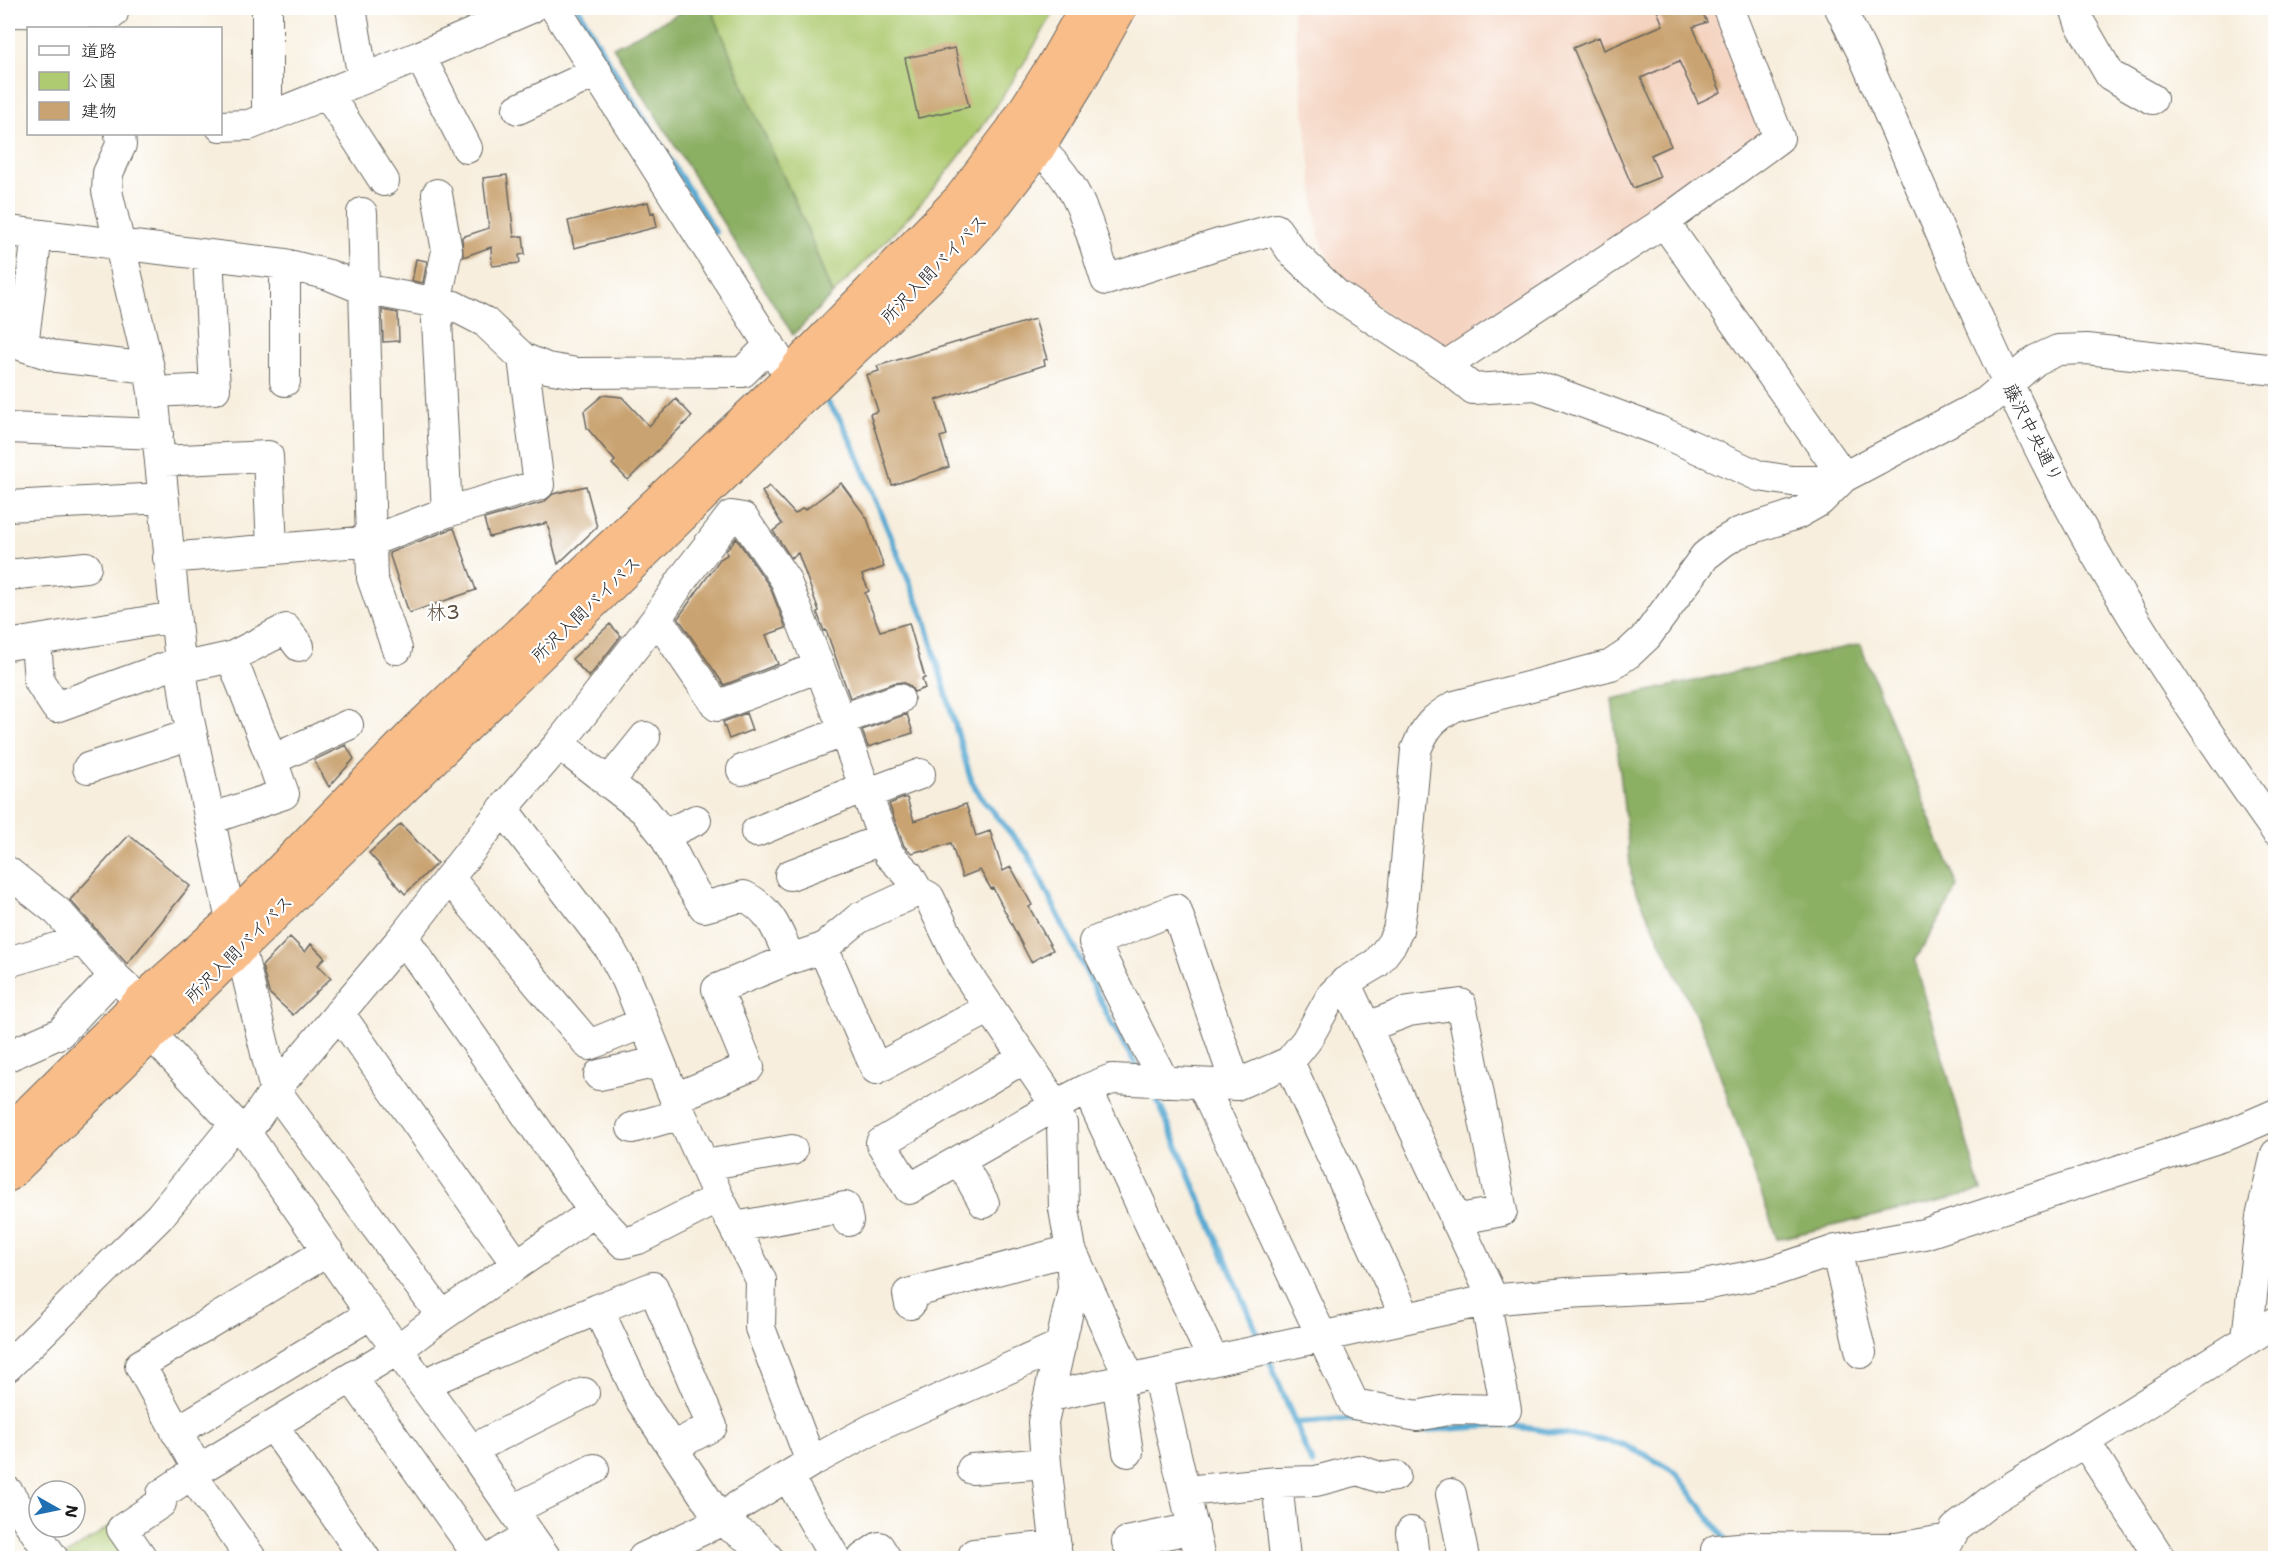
<svg xmlns="http://www.w3.org/2000/svg" width="2283" height="1566" viewBox="0 0 2283 1566" font-family="'Shantell Sans','Klee One',sans-serif">
  <style>
    .built { fill: #f4d3c0 }
    .green { fill: #afcb72; stroke: #667447; stroke-width: 1.5 }
    .forest { fill: #8baf64; stroke: #546640; stroke-width: 1.5 }
    .lines { fill: none; stroke-linecap: round; stroke-linejoin: round }
    .stream { stroke: #55a8d1; stroke-width: 6 }
    .building { fill: #c9a371 }
    .minor-casing { stroke: #696660; stroke-width: 32 }
    .highway-casing { stroke: #696660; stroke-width: 35 }
    .minor { stroke: #fff; stroke-width: 30 }
    .highway { stroke: #f8bd89; stroke-width: 33 }
    .labels { text-anchor: middle; dominant-baseline: central; stroke-width: 4.5; stroke-linejoin: round; paint-order: stroke }
    .street-label { font-size: 18px; fill: #1c1c1c; stroke: #fff }
    .neighbourhood-label { font-size: 20px; fill: #594b3a; stroke: #fff }
  </style>
  <rect width="100%" height="100%" fill="#fff"/>
  <filter id="ink" filterUnits="userSpaceOnUse"><feTurbulence type="fractalNoise" baseFrequency=".0167" numOctaves="2"/><feDisplacementMap in="SourceGraphic" scale="12" xChannelSelector="R" yChannelSelector="G"/><feConvolveMatrix kernelMatrix="1 2 1 2 8 2 1 2 1" color-interpolation-filters="sRGB"/></filter>
  <filter id="wash" filterUnits="userSpaceOnUse"><feTurbulence type="fractalNoise" baseFrequency=".008" numOctaves="4" result="noise"/><feDisplacementMap in="SourceGraphic" scale="24" xChannelSelector="R" yChannelSelector="G"/><feGaussianBlur stdDeviation="1.35" result="paint"/><feColorMatrix in="noise" values="0 0 0 0 0 0 0 0 0 0 0 0 0 0 0 0 0 1.4 0 .05"/><feComposite in="paint" operator="in"/></filter>
  <g filter="url(#wash)">
    <rect width="100%" height="100%" fill="#f7eedd"/>
    <path class="built" d="M 1292,8 L 1719,8 L 1764,134 L 1455,346 L 1433,352 L 1332,268 L 1318,233 Z"/>
    <path class="green" d="M 711,8 L 1056,8 C 1018,77 974,143 921,203 C 893,235 862,265 832,295 L 806,226 L 752,107 Z
      M 111,1525 L 134,1558 L 66,1558 L 64,1557 Z"/>
    <path class="forest" d="M 690,8 L 711,8 L 752,107 L 806,226 L 832,295 L 793,335 L 613,47 Z
      M 1860,644 L 1958,887 L 1915,961 L 1981,1191 L 1777,1239 L 1709,1043 L 1632,882 L 1612,699 Z"/>
    <g class="lines">
      <path class="stream" d="M 578,8 L 604,54 L 715,232
        M 821,394 L 840,419 L 853,445 L 925,620 L 971,780 L 980,796 L 1028,854 L 1109,1018 L 1140,1072
        M 1151,1091 L 1161,1108 L 1261,1342
        M 1268,1357 L 1312,1464
        M 1296,1423 L 1361,1419
        M 1392,1426 L 1411,1431 L 1509,1425 L 1618,1443 L 1644,1454 L 1676,1473 L 1725,1539"/>
    </g>
    <g id="blocks">
      <path class="building" d="M 1656,8 L 1700,8 L 1707,22 L 1693,27 L 1721,92 L 1698,103 L 1679,61 L 1641,78 L 1671,146 L 1651,155 L 1660,177 L 1633,188 L 1573,48 L 1599,37 L 1604,50 L 1663,25 Z
        M 955,48 L 969,107 L 918,118 L 905,58 Z
        M 507,175 L 514,237 L 523,236 L 525,254 L 519,255 L 520,263 L 492,266 L 491,247 L 463,257 L 462,237 L 489,228 L 483,178 Z
        M 648,202 L 651,213 L 654,212 L 657,227 L 574,248 L 568,221 Z
        M 416,259 L 427,261 L 423,283 L 412,281 Z
        M 382,310 L 398,313 L 399,341 L 383,342 Z
        M 1035,319 L 1047,359 L 1044,360 L 1045,365 L 936,400 L 947,435 L 940,437 L 949,467 L 892,485 L 870,414 L 878,411 L 866,375 L 879,371 L 877,366 Z
        M 603,395 L 622,397 L 649,426 L 676,399 L 692,416 L 628,480 L 612,464 L 615,461 L 587,428 L 584,411 Z
        M 841,483 L 867,518 L 884,567 L 862,575 L 869,591 L 865,593 L 880,631 L 909,623 L 925,678 L 922,679 L 925,688 L 914,692 L 910,686 L 903,682 L 894,683 L 850,698 L 826,630 L 824,631 L 817,612 L 819,611 L 798,553 L 791,558 L 773,531 L 782,524 L 762,492 L 769,486 L 795,514 L 803,508 L 805,510 Z
        M 586,486 L 597,527 L 558,564 L 547,523 L 489,537 L 484,519 L 544,502 L 553,494 Z
        M 454,528 L 476,590 L 409,613 L 389,553 Z
        M 736,538 L 770,587 L 786,628 L 766,635 L 778,664 L 724,685 L 678,618 L 720,559 L 727,555 L 726,551 Z
        M 610,624 L 621,636 L 589,677 L 572,659 Z
        M 746,713 L 752,730 L 729,739 L 723,722 Z
        M 907,714 L 913,733 L 868,747 L 862,730 Z
        M 346,745 L 354,759 L 329,787 L 314,760 Z
        M 904,798 L 907,798 L 914,821 L 966,804 L 976,836 L 990,831 L 1003,871 L 1011,867 L 1032,905 L 1029,907 L 1053,950 L 1031,962 L 993,888 L 991,889 L 980,870 L 962,877 L 951,843 L 924,852 L 923,850 L 912,853 L 904,846 L 889,804 Z
        M 401,824 L 437,863 L 405,894 L 369,853 Z
        M 129,835 L 190,886 L 127,964 L 70,900 Z
        M 290,937 L 305,952 L 311,944 L 325,958 L 318,965 L 331,978 L 293,1015 L 269,993 L 262,966 Z"/>
    </g>
  </g>
  <g filter="url(#ink)">
    <use href="#blocks" fill-opacity="0" stroke="#696660" stroke-width="1.5"/>
    <g class="lines">
      <defs>
        <path id="minor" d="M 351,8 L 363,79
          M 555,8 L 780,362
          M 1840,8 L 1861,50 C 1925,194 1984,341 2056,481 C 2120,604 2196,718 2276,831
          M 2075,8 L 2080,23 L 2110,75 L 2152,99
          M 267,10 L 267,118
          M 8,12 L 113,13
          M 420,56 L 467,148
          M 327,93 L 384,181
          M 518,109 L 597,72
          M 220,126 L 249,125 L 420,56 L 531,8
          M 120,134 L 121,145 L 108,173 L 107,191 L 149,368 L 153,392 L 180,662 L 187,710 L 231,921 L 240,947 L 275,1090 L 442,1316
          M 1019,135 C 1079,173 1085,217 1106,280 L 1219,244 L 1276,229 L 1293,253 L 1336,294 L 1445,366 L 1664,222 L 1779,138 L 1728,8
          M 437,194 L 447,251 L 436,302 L 447,512
          M 362,213 L 372,578 L 397,649
          M 8,231 L 285,264 L 329,275 L 363,289 L 454,306 L 485,322 L 523,358 L 547,368 L 577,373 L 743,372 L 770,345
          M 37,235 L 23,346 L 57,357 L 149,368
          M 285,264 L 285,381
          M 1445,366 L 1473,389 L 1536,385 L 1657,430 L 1759,476 L 1792,481 L 1818,481 L 1844,477 L 1664,222
          M 153,392 L 215,389 L 208,255
          M 8,428 L 158,434
          M 160,461 L 268,456 L 272,549
          M 8,506 L 163,498
          M 168,558 L 371,541 L 447,512 L 539,485 L 523,358
          M 8,575 L 86,567
          M 657,618 L 717,706 L 819,667
          M 36,642 L 39,681 L 56,707 L 180,662
          M 8,645 L 174,617
          M 231,657 L 272,760 L 348,725
          M 181,668 L 231,657 L 286,629 L 299,646
          M 840,720 L 899,699
          M 559,744 L 644,810 L 664,835 L 687,880 L 704,907 L 744,896 C 772,910 778,932 790,959
          M 88,768 L 192,734
          M 742,770 L 843,732
          M 608,783 L 645,737
          M 866,794 L 920,774
          M 503,809 L 610,949 L 627,980 L 681,1114 L 719,1198 L 761,1280 L 760,1328 L 811,1462
          M 210,819 L 284,794 L 272,760
          M 756,832 L 864,787
          M 664,835 L 696,820
          M 8,872 L 58,912 L 114,976 L 141,1001
          M 790,875 L 883,839
          M 449,878 L 589,1045 L 643,1023
          M 403,937 L 594,1212 L 623,1243 L 638,1239 L 719,1198
          M 823,948 L 876,1069 L 990,1008
          M 8,962 L 83,940
          M 339,1013 L 517,1265
          M 1367,1027 L 1409,1011 L 1461,1004 L 1502,1211 L 1455,1220
          M 152,1035 L 235,1124 L 246,1133 L 371,1314 L 471,1450 L 546,1558
          M 8,1056 L 60,1033 L 114,976
          M 1024,1058 L 881,1143 L 909,1189 L 1055,1106 L 1087,1089 L 1112,1079 L 1236,1085 L 1289,1062 L 1306,1041 L 1332,995 L 1345,982 L 1377,963 L 1392,943 L 1398,930 L 1402,907 L 1416,750 C 1425,727 1433,718 1455,706 L 1611,665 L 1629,653 L 1647,636 L 1705,556 L 1723,542 L 1738,533 L 1797,514 L 1820,501 L 1844,477 L 1986,402 L 2036,360 L 2058,350 L 2087,349 L 2276,370
          M 1289,1062 L 1406,1318
          M 599,1075 L 658,1062
          M 1164,1082 L 1094,942 L 1176,909 L 1236,1085
          M 1202,1084 L 1354,1404 L 1417,1416 L 1452,1409 L 1506,1410 L 1488,1314 L 1488,1288 L 1345,982
          M 1087,1089 L 1213,1360
          M 675,1098 L 749,1067 L 717,989 L 790,959 L 823,948 L 859,918 L 918,891 L 929,897 L 963,968 L 1051,1098 L 1062,1124 L 1064,1209 L 1071,1250 L 1073,1289 L 1043,1422 L 1046,1463 L 1057,1558
          M 632,1128 L 681,1114
          M 246,1133 L 275,1090 L 403,937 L 503,809 L 559,744 L 657,618 L 684,577 L 731,516 L 743,518 L 785,579 L 840,720 L 889,855 L 908,874 L 918,891
          M 960,1160 L 984,1203
          M 705,1165 L 792,1150
          M 735,1227 L 845,1207 L 848,1221
          M 1836,1250 L 1861,1353
          M 910,1304 L 908,1294 L 1071,1250 L 1130,1379
          M 598,1309 L 653,1287 L 712,1426 L 673,1447
          M 2247,1338 L 2261,1217 L 2276,1154
          M 8,1366 L 159,1217 L 235,1124
          M 1157,1373 L 1200,1558
          M 352,1378 L 480,1558
          M 1117,1381 L 1128,1452
          M 425,1387 L 437,1378 L 598,1309 L 641,1401 L 721,1521 L 751,1540 L 768,1558
          M 1051,1396 L 1489,1300 L 1567,1293 L 1699,1286 L 1771,1272 L 1836,1250 L 1924,1234 L 2230,1134 L 2276,1114
          M 273,1426 L 365,1558
          M 176,1432 L 371,1314
          M 2085,1442 L 2160,1558
          M 471,1450 L 584,1393
          M 972,1469 L 1046,1463
          M 198,1470 L 140,1365 L 328,1251
          M 191,1474 L 251,1558
          M 788,1477 L 835,1558
          M 1277,1482 L 1285,1558
          M 1186,1491 L 1277,1482 L 1316,1481 L 1358,1470 L 1382,1478 L 1395,1476
          M 8,1492 L 53,1558
          M 1451,1494 L 1464,1558
          M 513,1510 L 594,1469
          M 1411,1532 L 1414,1558
          M 1127,1542 L 1194,1528
          M 1716,1550 L 1750,1547 L 1896,1548 L 1950,1539
          M 974,1554 L 1056,1546
          M 142,1558 L 122,1529 L 161,1503 L 162,1494 L 198,1470 L 397,1350 L 442,1316 L 594,1212
          M 492,1558 L 528,1535
          M 643,1558 L 721,1521 L 738,1506 L 811,1462 L 872,1429 L 1061,1345
          M 863,1558 L 879,1547 L 886,1558
          M 1940,1558 L 1955,1529 L 1993,1499 L 2276,1322"/>
        <path id="highway" d="M 8,1133 L 141,1001 L 231,921 L 418,729 L 791,376 L 805,358 L 960,199 L 1012,130 L 1053,66 L 1086,8
          M 8,1175 L 799,401 L 933,274 L 987,215 L 1039,147 L 1080,80 L 1120,8"/>
      </defs>
      <use href="#minor" class="minor-casing"/>
      <use href="#highway" class="highway-casing"/>
      <use href="#minor" class="minor"/>
      <use href="#highway" class="highway"/>
    </g>
  </g>
  <g class="labels">
    <g class="street-label">
      <text transform="translate(934 269) rotate(-46)">所沢入間バイパス</text>
      <text transform="translate(2033 433) rotate(63)">藤沢中央通り</text>
      <text transform="translate(586 609) rotate(-44)">所沢入間バイパス</text>
      <text transform="translate(239 949) rotate(-45)">所沢入間バイパス</text>
    </g>
    <g class="neighbourhood-label">
      <text x="443" y="612">林3</text>
    </g>
  </g>
  <rect width="2283" height="1566" fill="none" stroke="#fff" stroke-width="30"/>
  <rect x="27" y="27" width="195" height="108" fill="#ffffff" stroke="#a4a4a4" stroke-width="1.5"/>
  <rect x="39" y="46" width="30" height="9" fill="#ffffff" stroke="#a4a4a4" stroke-width="1.5"/>
  <text x="81" y="57" font-size="18" fill="#1c1c1c">道路</text>
  <rect x="39" y="72" width="30" height="18" fill="#afcb72" stroke="#a4a4a4" stroke-width="1.5"/>
  <text x="81" y="87" font-size="18" fill="#1c1c1c">公園</text>
  <rect x="39" y="102" width="30" height="18" fill="#c9a371" stroke="#a4a4a4" stroke-width="1.5"/>
  <text x="81" y="117" font-size="18" fill="#1c1c1c">建物</text>
  <g transform="translate(57 1509) rotate(99)"><circle r="28" fill="#ffffff" stroke="#a4a4a4" stroke-width="1.5"/>
  <path d="M0-4.5L10 22L0 15L-10 22Z" fill="#1f6fb2"/>
  <text y="-9" font-size="16" font-weight="bold" text-anchor="middle" fill="#1c1c1c">N</text>
  </g>
</svg>
